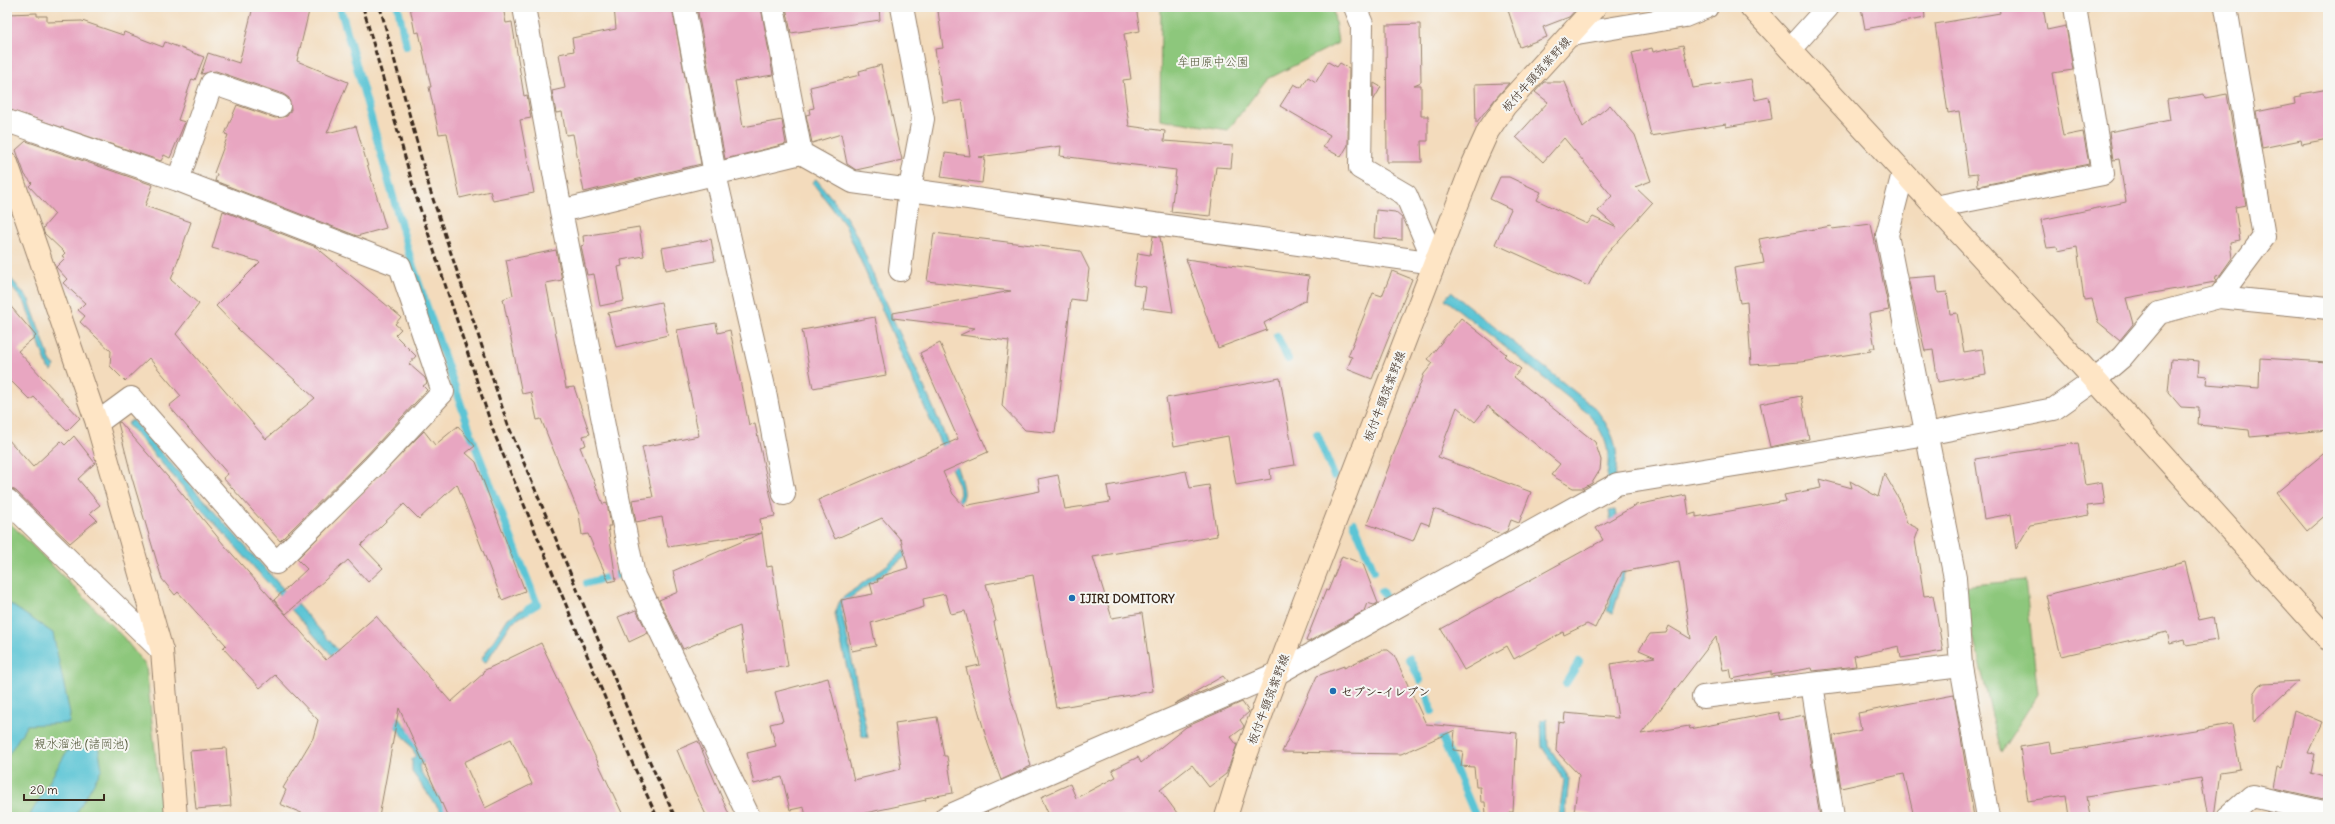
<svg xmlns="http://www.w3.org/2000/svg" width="2335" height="824" viewBox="0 0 2335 824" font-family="Delius,'Klee One',sans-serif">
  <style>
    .green { fill: #8dc77c; stroke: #64784d }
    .water { fill: #5bc5d5; stroke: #4b787a }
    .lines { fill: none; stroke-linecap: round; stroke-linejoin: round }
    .stream { stroke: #5bc5d5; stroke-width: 8 }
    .building { fill: #e8a6c1; fill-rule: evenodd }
    .street-casing { stroke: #97826d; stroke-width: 24 }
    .secondary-casing { stroke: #97826d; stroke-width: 24 }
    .street { stroke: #fff; stroke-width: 22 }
    .secondary { stroke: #fee5c5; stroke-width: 22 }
    .rail { stroke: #3b2a1e; stroke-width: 3; stroke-dasharray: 6 3; stroke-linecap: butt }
    .poi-dot { fill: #1f6fb2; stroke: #f6f6f2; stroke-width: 1.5 }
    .labels { text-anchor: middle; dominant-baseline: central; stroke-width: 4; stroke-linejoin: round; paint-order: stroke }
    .park-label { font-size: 12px; fill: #54593a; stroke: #f6f6f2 }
    .street-label { font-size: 12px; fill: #3b2a1e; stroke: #f6f6f2 }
    .poi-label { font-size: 12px; font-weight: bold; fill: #3b2a1e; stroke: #f6f6f2; text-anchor: start }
  </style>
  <rect width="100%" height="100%" fill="#f6f6f2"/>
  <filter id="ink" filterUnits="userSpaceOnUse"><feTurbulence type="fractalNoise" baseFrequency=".025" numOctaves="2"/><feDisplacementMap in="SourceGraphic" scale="8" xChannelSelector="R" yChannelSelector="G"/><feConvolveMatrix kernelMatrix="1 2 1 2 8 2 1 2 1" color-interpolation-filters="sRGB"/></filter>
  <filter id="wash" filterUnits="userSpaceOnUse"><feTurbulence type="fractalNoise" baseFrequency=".012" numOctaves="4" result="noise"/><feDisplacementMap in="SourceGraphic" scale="16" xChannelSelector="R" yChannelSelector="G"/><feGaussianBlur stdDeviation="0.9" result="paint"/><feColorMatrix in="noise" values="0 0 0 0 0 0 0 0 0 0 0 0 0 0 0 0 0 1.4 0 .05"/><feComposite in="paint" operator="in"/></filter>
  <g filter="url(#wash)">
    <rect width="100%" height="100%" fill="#f3dbbc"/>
    <path class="green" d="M 1161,7 L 1333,7 L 1338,43 L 1266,80 L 1228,130 L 1160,119 Z
      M 7,520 L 123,637 L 146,666 L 162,817 L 7,817 Z
      M 2025,580 L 2038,694 L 2001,752 L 1961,586 Z"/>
    <path class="water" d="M 816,179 C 827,193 840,207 849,222 C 862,243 870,269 880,291 C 894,322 967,473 963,495 C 958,522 868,585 843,603 L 841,608 L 868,738 L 862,736 L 835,614 L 840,600 L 887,565 L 944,515 L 956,502 L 960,494 L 959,486 L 845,225 L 812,182 Z
      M 7,274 L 29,300 L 51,363 L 55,365 L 52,371 L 48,368 L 25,303 L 7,282 Z
      M 1451,292 L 1596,409 C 1616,437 1620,449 1614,483 L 1606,482 C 1611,451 1608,440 1590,415 L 1445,299 Z
      M 132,420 L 413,734 L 424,762 L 419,765 L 420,771 L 454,817 L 445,817 L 412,772 L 412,759 L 416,755 L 406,739 L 127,424 Z
      M 1615,510 L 1625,570 L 1613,613 L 1607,611 L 1619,570 L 1609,511 Z
      M 7,602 L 53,633 L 70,714 L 69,723 L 27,725 L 7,757 Z
      M 535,602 L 538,607 L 512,622 L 486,662 L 481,660 L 508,618 Z
      M 1547,719 L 1548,745 L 1569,778 L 1565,817 L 1559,817 L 1564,780 L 1542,747 L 1541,720 Z
      M 98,745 L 102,769 L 74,817 L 32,817 L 30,815 L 67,751 Z"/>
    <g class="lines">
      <path class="stream" d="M 340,7 L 411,261 L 476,448 L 537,604 L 527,610
        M 398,7 L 406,46
        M 1277,336 L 1288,359
        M 1317,434 L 1334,476
        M 1354,523 L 1374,571
        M 587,583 L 617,575
        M 1382,592 L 1389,604
        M 1409,658 L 1420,680
        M 1566,683 L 1579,662
        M 1428,697 L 1432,711
        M 1438,728 L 1476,817"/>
    </g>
    <g id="blocks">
      <path class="building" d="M 253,7 L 310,7 L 297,61 L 348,82 L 327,133 L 356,126 L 386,228 L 357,236 L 215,181 L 217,174 L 214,173 L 228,135 L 225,134 L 237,105 L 275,118 L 287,116 L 291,110 L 289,98 L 283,94 L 216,71 L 201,74 L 208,53 L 239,63 Z
        M 410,7 L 503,7 L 506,23 L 512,22 L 524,96 L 527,95 L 531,118 L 520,120 L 534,193 L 493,201 L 490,191 L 460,198 L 447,133 L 439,134 L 429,87 L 431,87 L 419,32 L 415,33 Z
        M 614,7 L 672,7 L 701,164 L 584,192 L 573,134 L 566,135 L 562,112 L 556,113 L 552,91 L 565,88 L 559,54 L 574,51 L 572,38 L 616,29 Z
        M 697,7 L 761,7 L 773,75 L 735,81 L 743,127 L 782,120 L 786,144 L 725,159 Z
        M 786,7 L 879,7 L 880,20 L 791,33 Z
        M 964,7 L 1136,7 L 1140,31 L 1124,34 L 1131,79 L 1123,80 L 1129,126 L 1165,131 L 1164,141 L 1233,146 L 1231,168 L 1216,167 L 1210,216 L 1171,212 L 1176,170 L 1060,156 L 1061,146 L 979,157 L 985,158 L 982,183 L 941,177 L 945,153 L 970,156 L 962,100 L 943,103 L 935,49 L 943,48 L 938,11 Z
        M 1507,7 L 1578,7 L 1569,17 L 1543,27 L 1547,37 L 1520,47 Z
        M 1861,7 L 1924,7 L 1925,18 L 1865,29 Z
        M 1999,7 L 2043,7 L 2047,30 L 2066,26 L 2073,70 L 2052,73 L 2063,136 L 2083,132 L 2089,164 L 1978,186 L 1977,174 L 1968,175 L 1959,111 L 1948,113 L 1935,24 L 2000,13 Z
        M 37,13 L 37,16 L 47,16 L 47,22 L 82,21 L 123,35 L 124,32 L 163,47 L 165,42 L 204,57 L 195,80 L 192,79 L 178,120 L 185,122 L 170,158 L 164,155 L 161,161 L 7,109 L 7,14 Z
        M 1420,24 L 1421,82 L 1414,85 L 1421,85 L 1421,116 L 1428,116 L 1428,141 L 1421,141 L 1422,162 L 1387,162 L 1386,25 Z
        M 1683,45 L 1693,88 L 1751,79 L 1755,100 L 1769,97 L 1772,119 L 1726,127 L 1726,124 L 1651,136 L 1632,53 L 1652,48 L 1653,52 Z
        M 1328,62 L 1337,67 L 1340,63 L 1349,68 L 1348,145 L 1341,157 L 1323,147 L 1330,135 L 1280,106 L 1294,84 L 1301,88 L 1308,77 L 1316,82 Z
        M 881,65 L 902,160 L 856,170 L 847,164 L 841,134 L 812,143 L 806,115 L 810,114 L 809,109 L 814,108 L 810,87 L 860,75 L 859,71 Z
        M 1544,82 L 1565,82 L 1583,127 L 1610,105 L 1635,135 L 1651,181 L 1635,187 L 1652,203 L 1603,258 L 1588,286 L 1495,244 L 1511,209 L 1490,199 L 1500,177 L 1509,177 L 1541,192 L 1537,200 L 1587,224 L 1593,217 L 1617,228 L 1598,211 L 1612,196 L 1564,138 L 1543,162 L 1516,137 L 1548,102 L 1535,92 Z
        M 1374,83 L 1381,87 L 1373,101 Z
        M 1509,83 L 1496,98 L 1476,123 L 1475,84 Z
        M 2328,89 L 2328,139 L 2302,144 L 2301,140 L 2262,148 L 2256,112 L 2295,104 L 2294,98 L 2301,97 L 2301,94 Z
        M 2204,94 L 2205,98 L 2227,94 L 2246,205 L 2235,207 L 2240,240 L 2230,242 L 2232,258 L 2220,275 L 2216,276 L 2215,282 L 2126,298 L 2133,324 L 2120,340 L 2098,322 L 2092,299 L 2084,300 L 2077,247 L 2058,251 L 2057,247 L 2047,248 L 2041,220 L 2126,202 L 2119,159 L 2113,160 L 2109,132 L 2170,120 L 2167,100 Z
        M 26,141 L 153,185 L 145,206 L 191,222 L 171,280 L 199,304 L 176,334 L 266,439 L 315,398 L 240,331 L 216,306 L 260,262 L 212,248 L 223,211 L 316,247 L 401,317 L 395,324 L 401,329 L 395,335 L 416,356 L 409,364 L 425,378 L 427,383 L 423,386 L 427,390 L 365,457 L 280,541 L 223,478 L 228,474 L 169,406 L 181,396 L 149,358 L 125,381 L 110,366 L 111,351 L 80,322 L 85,316 L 78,310 L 85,303 L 63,283 L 67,279 L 56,267 L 65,258 L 62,256 L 65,253 L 44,233 L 43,228 L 55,214 L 29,186 L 32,183 L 25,175 L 16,150 Z
        M 1376,210 L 1395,212 L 1402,218 L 1402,240 L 1374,238 Z
        M 1871,224 L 1889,310 L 1869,314 L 1875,348 L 1870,348 L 1871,351 L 1801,362 L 1751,365 L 1747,302 L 1740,303 L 1734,268 L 1764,263 L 1759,239 L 1831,226 L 1832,229 Z
        M 639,227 L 644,256 L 621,260 L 622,266 L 618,267 L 624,301 L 600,306 L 594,274 L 587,275 L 581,246 L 584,245 L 583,236 Z
        M 934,233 L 1080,251 L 1089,269 L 1085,301 L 1071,299 L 1055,433 L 1025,430 L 1002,406 L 1009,341 L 960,335 L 975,328 L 893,318 L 893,313 L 1011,291 L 927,281 Z
        M 1153,236 L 1160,237 L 1173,312 L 1143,308 L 1146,287 L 1133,285 L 1138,253 L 1150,255 Z
        M 711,239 L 715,261 L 666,270 L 662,248 Z
        M 556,250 L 562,280 L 546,283 L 566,388 L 574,387 L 590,434 L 583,436 L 586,445 L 580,447 L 603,504 L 607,503 L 611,526 L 608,526 L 616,580 L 609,582 L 588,534 L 582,535 L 579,514 L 541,419 L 537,420 L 531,392 L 522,394 L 503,299 L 513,295 L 506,260 Z
        M 1186,259 L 1309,276 L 1306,300 L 1264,323 L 1267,330 L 1218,348 Z
        M 1392,271 L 1412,279 L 1372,379 L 1347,369 L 1352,357 L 1348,356 L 1373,293 L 1382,296 Z
        M 1936,276 L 1938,293 L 1947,292 L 1950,314 L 1957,313 L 1964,352 L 1982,349 L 1986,374 L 1938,382 L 1933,350 L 1925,351 L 1908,278 Z
        M 7,302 L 36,336 L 18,351 L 80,418 L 67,431 L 34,397 L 30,400 L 7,377 Z
        M 661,302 L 668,335 L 616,347 L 608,313 Z
        M 875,317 L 886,375 L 813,388 L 802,330 Z
        M 1461,318 L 1506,354 L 1504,356 L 1521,369 L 1514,377 L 1595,442 L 1601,460 L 1600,470 L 1592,483 L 1583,488 L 1573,488 L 1551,475 L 1560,464 L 1488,406 L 1475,422 L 1457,407 L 1438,457 L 1531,492 L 1519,523 L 1511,520 L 1507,531 L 1501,534 L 1434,509 L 1429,525 L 1421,522 L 1413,541 L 1367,524 L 1424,374 L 1433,363 L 1428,359 Z
        M 716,323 L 718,333 L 730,330 L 749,425 L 755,424 L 767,479 L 775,516 L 760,519 L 767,567 L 772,566 L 788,666 L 747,673 L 740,626 L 683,649 L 659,600 L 678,592 L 673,571 L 762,533 L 668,547 L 662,517 L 636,522 L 632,500 L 653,497 L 642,447 L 699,436 L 677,330 Z
        M 940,343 L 988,452 L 943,472 L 953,494 L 964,506 L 1040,491 L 1038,479 L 1058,475 L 1065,509 L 1110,502 L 1107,486 L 1186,471 L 1190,488 L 1209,485 L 1217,536 L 1093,557 L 1112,618 L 1142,613 L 1153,691 L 1056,708 L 1033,575 L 986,584 L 996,621 L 994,622 L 1008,688 L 1031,766 L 1001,780 L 988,744 L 966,668 L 980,665 L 965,611 L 951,614 L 945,594 L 923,599 L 924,607 L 871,623 L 876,646 L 852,651 L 841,600 L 873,594 L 870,583 L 878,582 L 877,579 L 883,578 L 882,576 L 908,568 L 901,540 L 882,518 L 835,539 L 818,500 L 958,439 L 920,353 Z
        M 2260,358 L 2328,362 L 2328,430 L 2250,437 L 2249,430 L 2198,425 L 2199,408 L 2181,407 L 2168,392 L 2171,359 L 2199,361 L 2198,375 L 2207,376 L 2206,384 L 2259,388 Z
        M 1280,378 L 1295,465 L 1270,469 L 1271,479 L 1236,485 L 1228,436 L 1174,446 L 1166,398 Z
        M 1801,396 L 1809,439 L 1770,447 L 1760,404 Z
        M 120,422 L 174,484 L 225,546 L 326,660 L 376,616 L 451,702 L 484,673 L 483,671 L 541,643 L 624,817 L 448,817 L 399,708 L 379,817 L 311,817 L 280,804 L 286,790 L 283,788 L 313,738 L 318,720 L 275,675 L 260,688 L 223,648 L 226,645 L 178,592 L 175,595 L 162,579 L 132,478 L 118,423 ZM 511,739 L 532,784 L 485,808 L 464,762 Z
        M 458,426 L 475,446 L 466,453 L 476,462 L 525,591 L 502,600 L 457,484 L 419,519 L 404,504 L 361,545 L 383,568 L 368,582 L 348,560 L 286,614 L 274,600 L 307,569 L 297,559 L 424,431 L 435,445 Z
        M 74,436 L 95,463 L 78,479 L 100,505 L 90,513 L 97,520 L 70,543 L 16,491 L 7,486 L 7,438 L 33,467 L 61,441 L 65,445 Z
        M 2078,443 L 2085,485 L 2102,482 L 2105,504 L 2087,506 L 2089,515 L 2030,525 L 2016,549 L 2011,514 L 1984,519 L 1975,459 Z
        M 2328,450 L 2328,513 L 2307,531 L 2276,493 Z
        M 1884,473 L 1899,499 L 1907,523 L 1919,529 L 1915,540 L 1924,596 L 1933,595 L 1943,651 L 1901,658 L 1899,646 L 1854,656 L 1856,666 L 1813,671 L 1812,668 L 1771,675 L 1771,671 L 1732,679 L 1730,669 L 1723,670 L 1716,637 L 1641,734 L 1689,726 L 1690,729 L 1778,712 L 1780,720 L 1804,715 L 1820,817 L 1595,817 L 1595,815 L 1574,812 L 1579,775 L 1556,751 L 1558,722 L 1564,723 L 1565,713 L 1618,718 L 1610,664 L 1655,657 L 1639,650 L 1650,634 L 1666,633 L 1669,626 L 1691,639 L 1679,561 L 1622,572 L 1595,628 L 1587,624 L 1564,635 L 1563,632 L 1514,659 L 1507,646 L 1464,670 L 1441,629 L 1603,540 L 1596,528 L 1636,505 L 1686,495 L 1689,515 L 1696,513 L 1696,517 L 1786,501 L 1784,495 L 1821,488 L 1819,479 L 1852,488 L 1850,481 L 1878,497 Z
        M 1342,556 L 1363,564 L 1378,603 L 1374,605 L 1367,603 L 1364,611 L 1308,642 L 1306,641 L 1326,590 L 1328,591 Z
        M 2185,562 L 2199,620 L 2213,617 L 2217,640 L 2186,645 L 2185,640 L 2170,644 L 2167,632 L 2061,656 L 2046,595 Z
        M 636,610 L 648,633 L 629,642 L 618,617 Z
        M 1382,650 L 1388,650 L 1394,655 L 1426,724 L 1517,733 L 1513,812 L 1509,812 L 1508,817 L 1491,817 L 1490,814 L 1486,814 L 1485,802 L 1481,802 L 1480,787 L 1476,787 L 1474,767 L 1461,766 L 1463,751 L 1453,750 L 1455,730 L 1401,754 L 1282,752 L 1317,676 L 1344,666 L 1344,668 Z
        M 1223,676 L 1227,681 L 1174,704 Z
        M 828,678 L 854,780 L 901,769 L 895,723 L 937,717 L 944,756 L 947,756 L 953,793 L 925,798 L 926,800 L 847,817 L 806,817 L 804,807 L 790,810 L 782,777 L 754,784 L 747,753 L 776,746 L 770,724 L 783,721 L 775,692 Z
        M 2298,681 L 2254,722 L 2254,694 L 2259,686 L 2264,683 Z
        M 1954,695 L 1974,817 L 1914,817 L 1904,774 L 1841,788 L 1833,736 L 1861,730 L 1858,713 Z
        M 1242,702 L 1249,712 L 1240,720 L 1244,726 L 1243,728 L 1231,737 L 1237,745 L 1226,774 L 1209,787 L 1192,765 L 1160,790 L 1180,817 L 1041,817 L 1048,813 L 1041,797 L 1070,784 L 1076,798 L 1116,777 L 1112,770 L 1138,757 L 1141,763 L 1186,727 Z
        M 2294,710 L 2322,722 L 2308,753 L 2315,754 L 2311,773 L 2328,778 L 2328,800 L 2274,788 L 2278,767 L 2282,768 Z
        M 2232,724 L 2240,769 L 2220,772 L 2214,817 L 2208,817 L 2201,778 L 2087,796 L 2090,817 L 2069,817 L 2066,795 L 2028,801 L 2020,747 L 2050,742 L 2052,753 Z
        M 698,741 L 730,817 L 707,817 L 693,788 L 677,750 Z
        M 226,748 L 231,806 L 196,809 L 190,751 Z
        M 2268,812 L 2289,817 L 2267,817 Z"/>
    </g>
  </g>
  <g filter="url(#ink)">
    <use href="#blocks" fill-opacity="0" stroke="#97826d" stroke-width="1"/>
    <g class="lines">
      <defs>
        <path id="street" d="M 524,7 L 561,211 L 634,576 L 749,817
          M 684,7 L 715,174 L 764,387 L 784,494
          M 773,7 L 801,153
          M 1571,35 L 1685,16 L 1707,7
          M 1790,49 L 1828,7
          M 7,121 L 178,180 L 400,266 L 443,392 L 374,466 L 276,563 L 131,398 L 97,423
          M 1903,173 L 1887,235 L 1955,578 L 1961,666 L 1988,817
          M 178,180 L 212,83 L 279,106
          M 1935,207 L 2103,174 L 2075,7
          M 561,211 L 801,153 L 853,182 L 1435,263 L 1406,195 L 1360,168 L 1362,24 L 1355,7
          M 900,270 L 910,188 L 923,119 L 902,7
          M 2219,297 L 2264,237 L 2226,7
          M 7,500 L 162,651
          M 1812,684 L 1833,817
          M 1703,697 L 1961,666
          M 946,817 L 1278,673 L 1617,484 L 1926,434 L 2054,409 L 2095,380 L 2122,357 L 2159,313 L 2219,297 L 2328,308
          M 2228,817 L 2252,796 L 2328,813"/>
        <path id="secondary" d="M 1751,7 L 2095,380 L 2328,639
          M 7,163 L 97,423 L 162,651 L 176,817
          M 1226,817 L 1242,766 L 1304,602 L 1473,164 L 1488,131 L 1505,106 L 1595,7"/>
      </defs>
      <use href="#street" class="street-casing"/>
      <use href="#secondary" class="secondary-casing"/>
      <use href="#street" class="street"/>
      <use href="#secondary" class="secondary"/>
      <path class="rail" d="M 363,7 L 415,193 L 494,433 L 631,760 L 657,817
        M 380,7 L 430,190 L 508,425 L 645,751 L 675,817"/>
    </g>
  </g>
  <g class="poi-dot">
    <circle cx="1072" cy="598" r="4"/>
    <circle cx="1333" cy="691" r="4"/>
  </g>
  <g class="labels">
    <g class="park-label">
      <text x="1213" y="61">牟田原中公園</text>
      <text x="81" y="743">親水溜池 (諸岡池)</text>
    </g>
    <g class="street-label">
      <text transform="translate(1536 74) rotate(-48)">板付牛頸筑紫野線</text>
      <text transform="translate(1384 396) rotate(-69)">板付牛頸筑紫野線</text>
      <text transform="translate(1268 699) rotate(-69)">板付牛頸筑紫野線</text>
    </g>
    <g class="poi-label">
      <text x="1080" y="598">IJIRI DOMITORY</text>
      <text x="1341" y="691">セブン-イレブン</text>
    </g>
  </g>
  <rect width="2335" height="824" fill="none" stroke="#f6f6f2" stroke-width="24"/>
  <path d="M24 794v6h80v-6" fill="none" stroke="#3b2a1e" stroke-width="2"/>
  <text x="30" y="794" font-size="12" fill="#3b2a1e" stroke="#f6f6f2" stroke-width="3" paint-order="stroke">20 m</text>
</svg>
